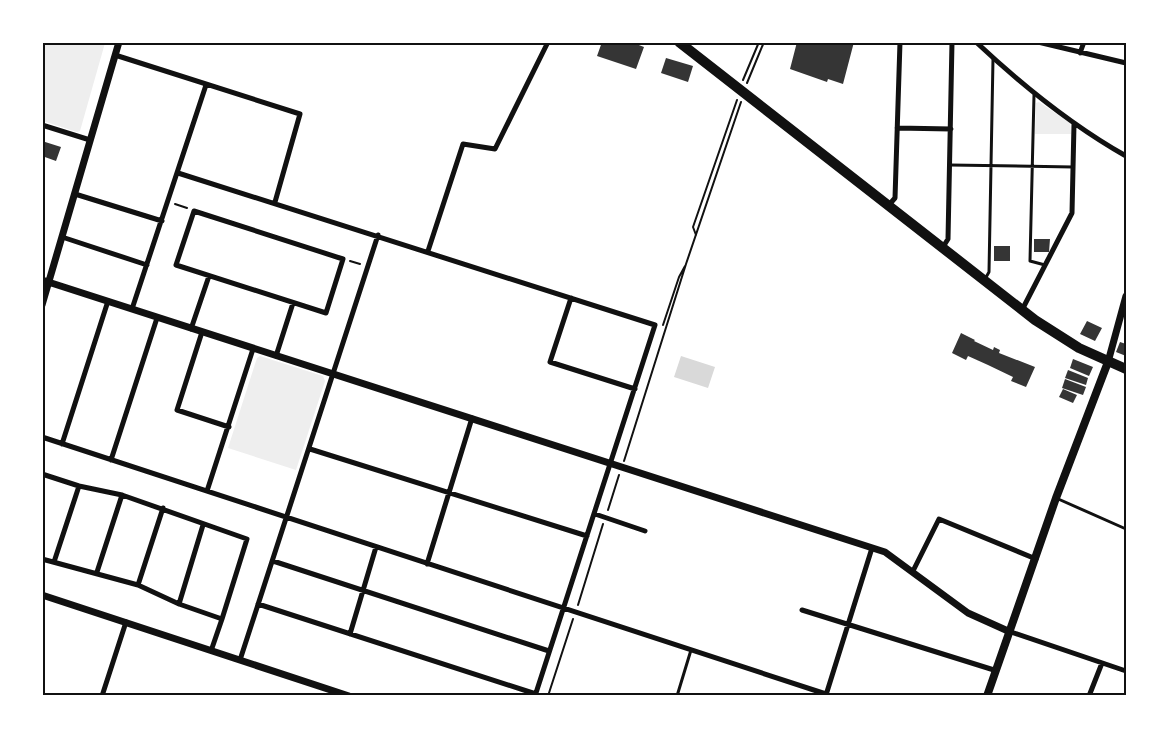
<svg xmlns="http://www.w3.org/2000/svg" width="1169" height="738" viewBox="0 0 1169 738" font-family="Merriweather,serif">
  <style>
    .green { fill: #eee }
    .water { fill: #d9d9d9 }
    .building { fill: #353535 }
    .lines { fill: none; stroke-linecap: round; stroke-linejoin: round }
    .path { stroke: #111; stroke-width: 2 }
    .service { stroke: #111; stroke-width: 3 }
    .minor { stroke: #111; stroke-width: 5 }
    .tertiary { stroke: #111; stroke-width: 7 }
    .secondary { stroke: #111; stroke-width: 8 }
    .trunk { stroke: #111; stroke-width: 10 }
    .neatline { fill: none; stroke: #111; stroke-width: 2 }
  </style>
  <rect width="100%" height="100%" fill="#fff"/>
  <path class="green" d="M 43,42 L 105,43 L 80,131 L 77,132 L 43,121 Z
    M 1039,102 L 1070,123 L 1071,134 L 1035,134 L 1036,103 Z
    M 260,356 L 323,376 L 325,381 L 296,470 L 228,448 L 257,358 Z"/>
  <path class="water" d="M 681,356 L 715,367 L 708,388 L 674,377 Z"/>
  <path class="building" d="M 602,42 L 631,42 L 644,47 L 636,69 L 597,56 Z
    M 797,42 L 854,42 L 843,84 L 828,79 L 827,82 L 790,69 Z
    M 666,58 L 693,66 L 688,82 L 661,73 Z
    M 42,141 L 61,147 L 56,161 L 42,156 Z
    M 1034,239 L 1050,239 L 1049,252 L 1034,252 Z
    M 994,246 L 1010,246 L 1010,261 L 994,261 Z
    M 1087,321 L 1102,328 L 1095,341 L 1080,334 Z
    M 961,333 L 975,340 L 974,341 L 993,350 L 994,347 L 1000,350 L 999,353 L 1035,367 L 1026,387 L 1011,381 L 1013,377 L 988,365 L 968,356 L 966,360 L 952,353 Z
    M 1120,342 L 1126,344 L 1126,356 L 1116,352 Z
    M 1073,359 L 1093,367 L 1089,376 L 1070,368 Z
    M 1068,370 L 1088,378 L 1086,385 L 1065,378 Z
    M 1065,379 L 1086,387 L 1083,395 L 1062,388 Z
    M 1063,389 L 1077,395 L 1073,403 L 1059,397 Z"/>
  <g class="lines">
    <path class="path" d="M 743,80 L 759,42
      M 747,83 L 764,42
      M 175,204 L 187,208
      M 696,235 L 693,227 L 737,100
      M 350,261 L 360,264
      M 663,325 L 679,277 L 685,266
      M 624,461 L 686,264 L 741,102
      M 608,510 L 619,475
      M 578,605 L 603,524
      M 548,696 L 573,619"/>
    <path class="service" d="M 1034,95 L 1030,261 L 1045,265
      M 950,165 L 1073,167
      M 985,279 L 989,272 L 993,59
      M 1056,498 L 1126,529
      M 677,696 L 691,650"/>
    <path class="minor" d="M 976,42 C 1023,86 1071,125 1126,156
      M 1038,42 L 1126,63
      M 1080,53 L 1084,42
      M 115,55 L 300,114 L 275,202
      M 42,125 L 90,140
      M 897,128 L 951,129
      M 178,173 L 655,325 L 535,696
      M 75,194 L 162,221
      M 888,206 L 895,198 L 900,42
      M 194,211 L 343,259 L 326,313 L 176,265 Z
      M 62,237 L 147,265
      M 943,247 L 948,239 L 952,42
      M 428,251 L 463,144 L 495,149 L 548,42
      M 571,298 L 550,362 L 635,389
      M 132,309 L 206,85
      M 1022,310 L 1072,213 L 1074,124
      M 191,329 L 209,276
      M 202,332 L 177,410 L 229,427
      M 276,356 L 293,303
      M 42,437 L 826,694
      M 62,444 L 108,301
      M 310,449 L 587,536
      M 111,460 L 157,318
      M 42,474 L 79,486 L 122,495 L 247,539 L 222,619 L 179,604 L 138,585 L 42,559
      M 207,491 L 253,349
      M 595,514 L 645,531
      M 273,561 L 549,651
      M 54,562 L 79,486
      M 427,564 L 472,418
      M 913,571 L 939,519 L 1036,559
      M 97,572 L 122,495
      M 138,585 L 163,508
      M 179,604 L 203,525
      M 258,604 L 536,694
      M 802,610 L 994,670
      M 1008,631 L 1126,671
      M 350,634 L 376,547
      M 211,651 L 222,619
      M 240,660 L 378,235
      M 826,695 L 872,548
      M 102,696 L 126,622
      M 1089,696 L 1102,663"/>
    <path class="tertiary" d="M 42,280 L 885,552 L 968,613 L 1008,631
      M 42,305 L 119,42
      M 1108,362 L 1126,296
      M 42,595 L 349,696"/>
    <path class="secondary" d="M 987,696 L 1056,498 L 1108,362"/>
    <path class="trunk" d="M 679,42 L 1035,320 L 1079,348 L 1126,369"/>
  </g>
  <rect width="1169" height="738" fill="none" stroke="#ffffff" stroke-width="88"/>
  <rect x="44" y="44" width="1081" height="650" class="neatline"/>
</svg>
